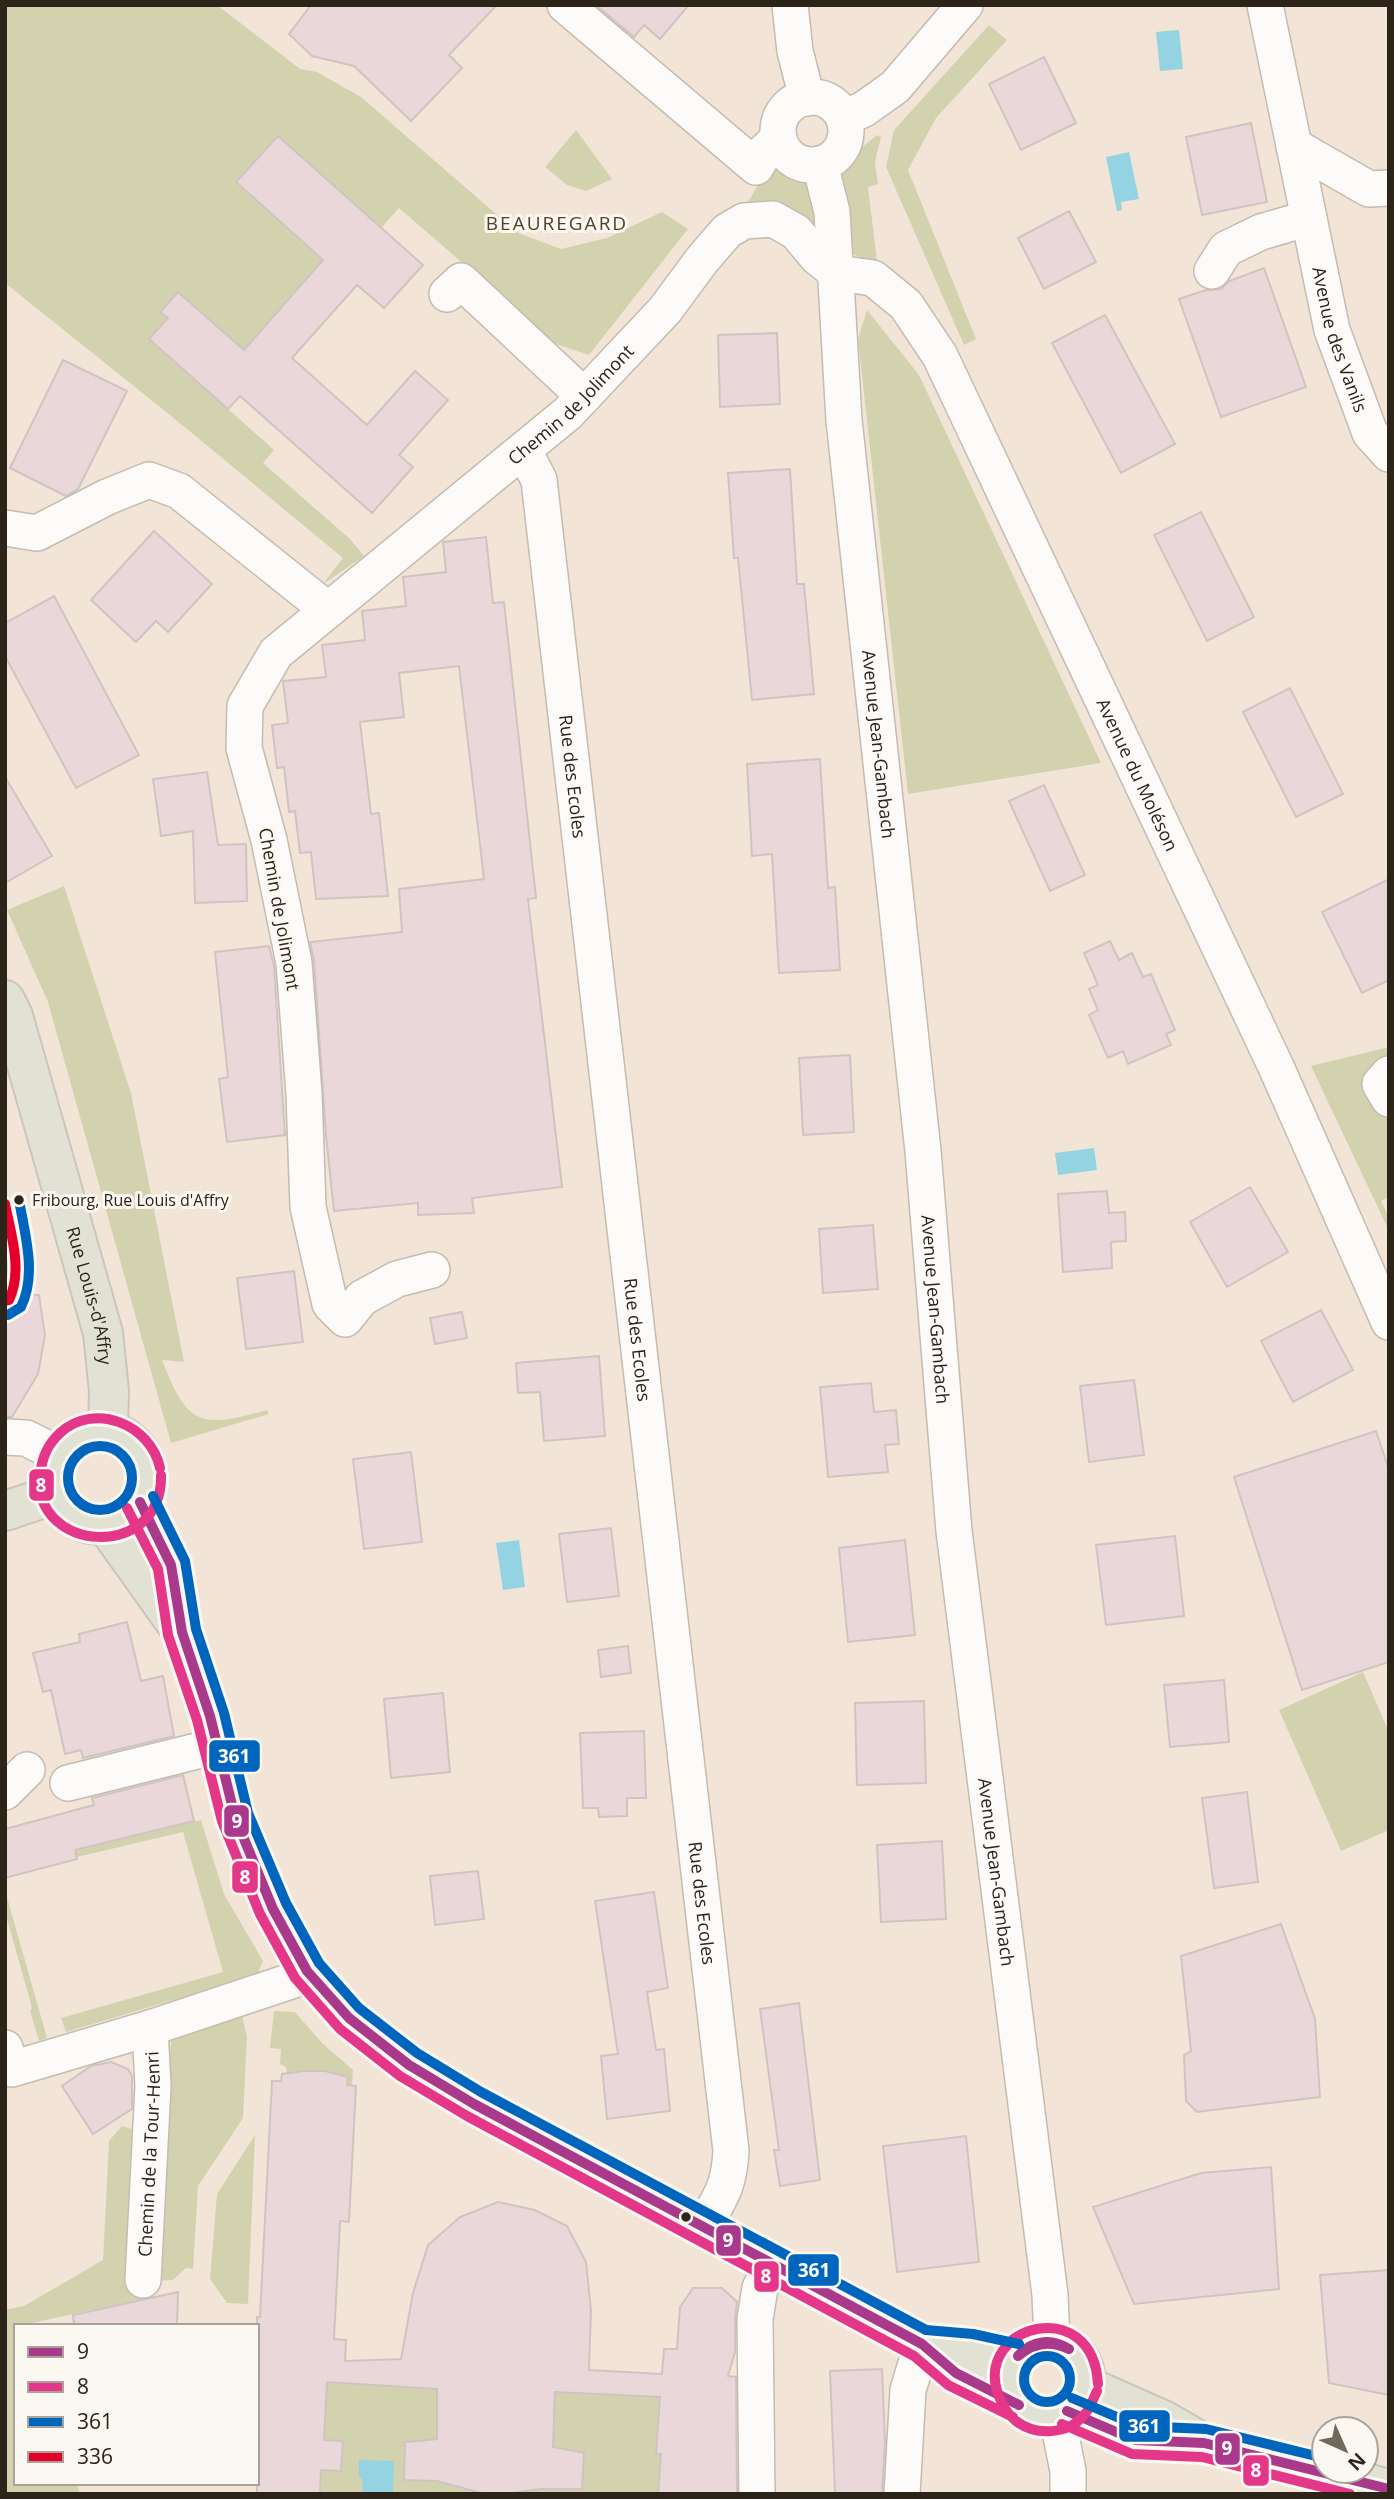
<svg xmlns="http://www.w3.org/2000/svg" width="1394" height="2499" viewBox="0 0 1394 2499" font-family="'Open Sans',sans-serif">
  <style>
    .green { fill: #d2d3ae }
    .water { fill: #94d3e1 }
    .building { fill: #e9d7d9; stroke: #cfc4c2; stroke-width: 2 }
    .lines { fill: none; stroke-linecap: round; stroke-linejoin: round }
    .minor-tunnel { stroke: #cabeb1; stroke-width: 35; stroke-dasharray: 35 18; stroke-linecap: butt }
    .minor-casing { stroke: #c5bbaf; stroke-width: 38 }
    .major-casing { stroke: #ccc5be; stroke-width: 42 }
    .minor { stroke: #fdfbf9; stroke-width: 35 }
    .major { stroke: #e2e2d4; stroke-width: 38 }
    .bus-1-casing { stroke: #fbf7f1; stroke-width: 16 }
    .bus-2-casing { stroke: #fbf7f1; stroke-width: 16 }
    .bus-3-casing { stroke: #fbf7f1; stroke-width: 16 }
    .bus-4-casing { stroke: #fbf7f1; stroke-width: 16 }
    .bus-1 { stroke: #a9398b; stroke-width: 10 }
    .bus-2 { stroke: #e43789; stroke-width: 10 }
    .bus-3 { stroke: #0065bd; stroke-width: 10 }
    .bus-4 { stroke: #e4002b; stroke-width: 10 }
    .bus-dot { fill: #2c2319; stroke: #fbf7f1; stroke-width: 2.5 }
    .labels { text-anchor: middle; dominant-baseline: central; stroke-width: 6; stroke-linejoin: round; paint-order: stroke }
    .bus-label { font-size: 16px; fill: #2c2319; stroke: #fbf7f1; text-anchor: start }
    .street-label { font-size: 18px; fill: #2c2319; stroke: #fbf7f1 }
    .neighbourhood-label { font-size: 19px; letter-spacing: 2px; fill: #54402a; stroke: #fbf7f1 }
    .line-badge { stroke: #fbf7f1; stroke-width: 2.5 }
    .badge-label { font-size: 19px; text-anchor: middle; font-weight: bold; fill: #fff }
  </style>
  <rect width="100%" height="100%" fill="#f2e5d7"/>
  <path class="green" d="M 5,5 L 217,5 L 300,69 L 317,72 L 361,97 L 518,233 L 561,249 L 607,238 L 662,212 L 688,229 L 589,355 L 556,344 L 399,208 L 381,228 L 277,137 L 236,183 L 323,260 L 244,350 L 179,292 L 161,312 L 168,318 L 150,339 L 274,450 L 263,463 L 350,539 L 364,556 L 322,585 L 343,558 L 176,420 L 5,283 Z
    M 989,25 L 1007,40 L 936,118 L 908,170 L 976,339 L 964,345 L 886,167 L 894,130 Z
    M 576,130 L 612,179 L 586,191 L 567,185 L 545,167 Z
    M 877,135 L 881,137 L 875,162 L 878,184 L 868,187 L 877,261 C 869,260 862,259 855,255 C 840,242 839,189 837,168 Z
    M 774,158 C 788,168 801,173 813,184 L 816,231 L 774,202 L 748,202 Z
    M 867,310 L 919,375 L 1101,763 L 908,794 L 858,339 Z
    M 64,886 L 131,1093 L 184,1362 L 162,1360 C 188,1427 200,1428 267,1410 L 269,1414 L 171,1443 L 48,1002 L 7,910 Z
    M 1389,1047 L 1389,1060 L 1365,1072 L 1389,1121 L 1389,1197 L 1381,1201 L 1389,1218 L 1389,1231 L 1311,1066 Z
    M 1363,1672 L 1389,1732 L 1389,1830 L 1341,1851 L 1279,1710 Z
    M 201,1820 L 224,1894 L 263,1961 L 257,1975 L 66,2032 L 61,2018 L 223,1972 L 183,1832 L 5,1874 L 5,1868 Z
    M 5,1890 L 47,2038 L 39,2041 L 30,2010 L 32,2009 L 31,2004 L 5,1912 Z
    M 274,2011 L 295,2012 L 323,2044 L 353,2070 L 352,2086 L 347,2085 L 347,2077 L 287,2073 L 286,2067 L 280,2064 L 281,2049 L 270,2048 Z
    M 242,2016 L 247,2036 L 243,2118 L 198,2186 L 193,2269 L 186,2268 L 173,2280 L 159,2281 L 171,2041 Z
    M 122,2126 L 138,2131 L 142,2299 L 32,2323 L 32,2326 L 16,2326 L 16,2483 L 77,2483 L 80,2494 L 5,2494 L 5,2310 L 24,2306 L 103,2260 L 109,2141 Z
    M 255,2135 L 248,2304 L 227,2303 L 210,2279 L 217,2194 Z
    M 327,2382 L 437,2389 L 437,2439 L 405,2443 L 404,2479 L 437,2481 L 459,2488 L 500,2494 L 320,2494 Z
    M 555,2392 L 660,2397 L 656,2454 L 661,2454 L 658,2494 L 504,2494 L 541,2489 L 582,2489 L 584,2453 L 553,2447 Z"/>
  <path class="water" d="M 1179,30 L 1183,69 L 1160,71 L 1156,32 Z
    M 1129,152 L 1139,199 L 1121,202 L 1122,210 L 1117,211 L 1106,157 Z
    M 1094,1148 L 1097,1170 L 1058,1175 L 1055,1153 Z
    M 519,1540 L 525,1587 L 503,1590 L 496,1543 Z
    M 359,2460 L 394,2461 L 393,2494 L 363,2494 L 362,2479 L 359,2476 Z"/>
  <path class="building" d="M 311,5 L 497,5 L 449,55 L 462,68 L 411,121 L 354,66 L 312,56 L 289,34 Z
    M 596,5 L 689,5 L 660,39 L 644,25 L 634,37 Z
    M 1044,57 L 1076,123 L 1021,150 L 989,84 Z
    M 1251,123 L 1267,202 L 1202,215 L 1186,137 Z
    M 278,136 L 423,265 L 384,308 L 357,285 L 292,358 L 367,425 L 415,371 L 448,400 L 399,455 L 413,467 L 372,513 L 240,396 L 228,409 L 149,339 L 168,318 L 160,312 L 178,292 L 244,350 L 323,260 L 236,182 Z
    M 1069,211 L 1096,262 L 1044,289 L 1018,238 Z
    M 1264,268 L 1306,387 L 1221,417 L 1179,299 L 1206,290 L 1221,289 L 1229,281 Z
    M 1105,315 L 1175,444 L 1121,473 L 1052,343 Z
    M 777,333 L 780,404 L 720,407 L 718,335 Z
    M 63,360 L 127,391 L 78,489 L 66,496 L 10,468 Z
    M 790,469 L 797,584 L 804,584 L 814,694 L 752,700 L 738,558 L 734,558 L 728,473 Z
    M 1201,512 L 1254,617 L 1207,641 L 1154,535 Z
    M 154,531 L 212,584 L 168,632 L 156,621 L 136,642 L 91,600 Z
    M 486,537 L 493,603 L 504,602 L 536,898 L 528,899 L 562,1187 L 472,1198 L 474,1213 L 418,1215 L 418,1203 L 334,1211 L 326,1136 L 314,961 L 310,942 L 402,932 L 399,889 L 484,879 L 459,666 L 399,673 L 404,717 L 360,722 L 371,814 L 379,813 L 388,896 L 316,899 L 311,852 L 300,853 L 295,811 L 289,812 L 284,767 L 277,768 L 272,725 L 288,723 L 283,681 L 326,677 L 322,645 L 365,640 L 362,611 L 406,606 L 403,577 L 446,572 L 443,542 Z
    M 54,596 L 139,755 L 76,788 L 5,656 L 5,623 Z
    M 1290,688 L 1343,794 L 1296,817 L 1243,712 Z
    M 820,759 L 828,888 L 835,887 L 840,970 L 779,973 L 772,854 L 752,856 L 747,764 Z
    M 207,772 L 218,845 L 246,844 L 247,901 L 195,903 L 193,831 L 161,836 L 153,779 Z
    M 5,777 L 52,856 L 5,883 Z
    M 1044,785 L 1085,875 L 1050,891 L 1009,801 Z
    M 1389,879 L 1389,980 L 1362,993 L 1322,912 Z
    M 1110,941 L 1119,960 L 1132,953 L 1143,977 L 1151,974 L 1175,1030 L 1166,1034 L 1171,1045 L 1128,1064 L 1123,1051 L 1108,1058 L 1089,1015 L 1098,1010 L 1089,989 L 1098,985 L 1084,953 Z
    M 269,946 L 274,966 L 285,1135 L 227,1142 L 219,1079 L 228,1077 L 215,952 Z
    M 850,1055 L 854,1132 L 803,1135 L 799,1058 Z
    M 1250,1187 L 1288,1252 L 1227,1287 L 1190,1222 Z
    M 1107,1191 L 1109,1213 L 1125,1212 L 1126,1241 L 1111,1242 L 1112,1268 L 1063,1272 L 1058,1194 Z
    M 17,1223 L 32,1295 L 39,1295 L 45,1335 L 38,1374 L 12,1417 L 5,1417 L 5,1224 Z
    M 873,1225 L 878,1289 L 823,1293 L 819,1229 Z
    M 294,1271 L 303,1342 L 246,1349 L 237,1278 Z
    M 1321,1310 L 1353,1370 L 1293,1402 L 1261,1341 Z
    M 462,1312 L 467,1338 L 435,1344 L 430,1318 Z
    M 599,1356 L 605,1436 L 544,1441 L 540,1392 L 518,1393 L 516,1363 Z
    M 1134,1380 L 1144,1455 L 1089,1462 L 1080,1386 Z
    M 871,1383 L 874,1412 L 896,1410 L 899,1444 L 885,1445 L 888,1472 L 828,1477 L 820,1387 Z
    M 1376,1431 L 1389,1470 L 1389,1662 L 1302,1690 L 1234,1477 Z
    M 411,1452 L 422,1542 L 364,1549 L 353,1459 Z
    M 611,1528 L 619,1596 L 567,1602 L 559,1534 Z
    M 1175,1536 L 1184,1616 L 1106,1625 L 1096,1545 Z
    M 905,1540 L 915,1635 L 848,1642 L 839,1548 Z
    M 127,1622 L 141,1681 L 163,1676 L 174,1736 L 83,1758 L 81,1750 L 65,1754 L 51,1690 L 43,1692 L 33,1653 L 80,1642 L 79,1634 Z
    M 628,1646 L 631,1673 L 601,1677 L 598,1650 Z
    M 1224,1680 L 1229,1742 L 1170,1747 L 1164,1685 Z
    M 443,1693 L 450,1772 L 391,1778 L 384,1699 Z
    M 924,1701 L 926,1783 L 857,1785 L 855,1703 Z
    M 644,1731 L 646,1798 L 627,1798 L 627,1816 L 599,1817 L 598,1808 L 583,1808 L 580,1733 Z
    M 183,1775 L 194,1821 L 75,1850 L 77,1859 L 5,1878 L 5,1829 L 94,1805 L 92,1798 Z
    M 1247,1792 L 1258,1882 L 1214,1888 L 1202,1798 Z
    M 942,1841 L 946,1919 L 881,1922 L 877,1845 Z
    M 478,1871 L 484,1919 L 435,1925 L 430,1876 Z
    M 654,1892 L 668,1988 L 647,1992 L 656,2050 L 664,2049 L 670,2111 L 607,2119 L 601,2056 L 618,2054 L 595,1901 Z
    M 1281,1924 L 1315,2019 L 1320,2097 L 1197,2112 L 1186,2101 L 1184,2055 L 1191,2051 L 1181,1956 Z
    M 799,2003 L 820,2180 L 780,2186 L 774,2150 L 779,2150 L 760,2009 Z
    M 111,2062 L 128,2069 L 132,2076 L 132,2109 L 93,2134 L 62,2086 L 91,2066 Z
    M 304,2071 L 325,2071 L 348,2077 L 347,2085 L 356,2086 L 349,2222 L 340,2221 L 334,2339 L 346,2340 L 345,2361 L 401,2359 L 413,2293 L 428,2245 L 460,2217 L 498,2202 L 535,2210 L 567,2226 L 586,2262 L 591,2310 L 589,2370 L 662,2374 L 664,2349 L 677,2349 L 680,2307 L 693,2288 L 722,2288 L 737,2302 L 735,2319 L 735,2352 L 728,2376 L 736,2377 L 737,2494 L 658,2494 L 661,2454 L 656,2454 L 660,2397 L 555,2392 L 553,2447 L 584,2453 L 582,2489 L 541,2489 L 504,2494 L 481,2493 L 437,2481 L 404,2480 L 405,2442 L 437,2439 L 437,2389 L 327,2382 L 324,2440 L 343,2441 L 341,2471 L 321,2470 L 320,2494 L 257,2494 L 257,2317 L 260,2317 L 272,2081 L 281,2081 L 282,2074 Z
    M 966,2136 L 979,2262 L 897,2272 L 883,2146 Z
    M 1271,2167 L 1279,2289 L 1134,2304 L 1093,2207 L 1201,2173 Z
    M 1389,2270 L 1389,2395 L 1329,2383 L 1320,2275 Z
    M 178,2292 L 177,2326 L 74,2326 L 73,2315 Z
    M 882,2369 L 885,2441 L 882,2494 L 835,2494 L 830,2371 Z"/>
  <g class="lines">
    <path class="minor-tunnel" d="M 5,1203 C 9,1227 23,1281 9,1300 L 5,1301"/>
    <defs>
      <g id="minor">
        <path d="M 565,5 L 756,167 L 766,150 L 779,138"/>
        <path d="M 790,5 L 795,51 L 807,98"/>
        <path id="s1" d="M 1265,5 L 1332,330 L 1370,433 L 1389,454"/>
        <circle cx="812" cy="131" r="34"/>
        <path d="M 844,118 L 864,109 L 895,87 L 965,5"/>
        <path d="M 1294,146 L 1369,189 L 1389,188"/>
        <path id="s2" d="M 820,164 L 832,212 L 844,420 L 923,1151 L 954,1531 L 1050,2295 L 1052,2342"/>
        <path d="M 1212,271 L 1226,249 L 1261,232 L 1309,218"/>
        <path d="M 447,294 L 461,281 L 584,396"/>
        <path id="s3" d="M 524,451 L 539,480 L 731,2151 C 729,2187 721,2196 704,2226"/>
        <path d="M 5,528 L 37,533 L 107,497 L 149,480 L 179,491 L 328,610"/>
        <path d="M 1389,1074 L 1380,1084 L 1389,1099"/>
        <path id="s4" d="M 432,1270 L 397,1279 L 362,1298 L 345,1319 L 330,1304 L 308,1207 L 304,1094 L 294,963 L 269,840 L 244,748 L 245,706 L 276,653 L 568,413 L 665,310 L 702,260 L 727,231 L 744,221 L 773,219 L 796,232 L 817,257 L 837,273 L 873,278 L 906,305 L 940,356 L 1277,1069 L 1389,1322"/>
        <path d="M 5,1437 L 26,1438 L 60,1455"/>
        <path d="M 68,1783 L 217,1746"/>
        <path d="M 5,1792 L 27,1770"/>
        <path d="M 5,2048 L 12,2069 L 150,2028 L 294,1980 L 307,1971"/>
        <path id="s5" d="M 143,2280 L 153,2086 L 150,2028"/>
        <path d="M 1057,2416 L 1068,2471 L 1068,2494"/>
        <path d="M 757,2494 L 755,2319 L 760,2288 L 773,2263"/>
        <path d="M 902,2494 L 908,2390 L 922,2344"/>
      </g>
      <g id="major">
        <path id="s6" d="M 5,1000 L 13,1016 L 103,1333 L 109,1391 L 108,1432"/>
        <circle cx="100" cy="1478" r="47"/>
        <path d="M 140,1502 L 171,1565 L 182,1632 L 210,1716 L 235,1817 L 273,1909 L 307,1971 L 349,2018 L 409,2065 L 474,2104 L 922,2344 L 956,2373 L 1019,2405"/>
        <path d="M 5,1511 L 56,1494"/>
        <path d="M 106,1525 L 176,1623"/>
        <circle cx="1047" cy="2379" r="38"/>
        <path d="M 922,2344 L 970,2348 L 1016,2358"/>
        <path d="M 1084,2385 L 1163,2420 L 1196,2439"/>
        <path d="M 1067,2411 L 1135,2440 L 1204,2443 L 1389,2489"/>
      </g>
    </defs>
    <use href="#minor" class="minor-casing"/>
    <use href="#major" class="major-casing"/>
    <use href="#minor" class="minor"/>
    <use href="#major" class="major"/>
    <defs>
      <path id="bus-1" d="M 140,1502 L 171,1565 L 182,1632 L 210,1716 L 235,1817 L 273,1909 L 307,1971 L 349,2018 L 409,2065 L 474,2104 L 922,2344 L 956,2373 L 1019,2405
        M 1018,2356 C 1032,2340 1051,2338 1069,2349
        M 1018,2356 C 1034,2342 1051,2340 1069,2349
        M 1067,2411 L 1135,2440 L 1204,2443 L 1389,2489"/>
      <path id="bus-2" d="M 160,1468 C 151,1425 95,1401 60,1433 C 47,1445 42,1458 40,1475 C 32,1553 163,1562 161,1475
        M 127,1508 L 158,1569 L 168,1635 L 197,1720 L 222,1821 L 260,1914 L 295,1978 L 340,2029 L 400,2076 L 467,2116 L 914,2356 L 948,2385 L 1013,2417
        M 1097,2391 C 1093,2399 1090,2409 1084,2415 C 1068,2435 1035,2436 1016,2421 C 1007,2414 1002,2405 998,2394 C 974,2325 1093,2293 1098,2384
        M 1062,2424 L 1132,2454 L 1202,2457 L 1350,2494"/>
      <path id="bus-3" d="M 8,1315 L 21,1307 C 37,1274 25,1235 19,1200
        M68 1478a32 32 0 1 1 64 0a32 32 0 1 1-64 0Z
        M 153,1496 L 185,1561 L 196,1629 L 224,1713 L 248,1813 L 286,1903 L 319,1963 L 359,2008 L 417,2053 L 481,2092 L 926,2330 L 973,2334 L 1019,2344
        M1024 2379a23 23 0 1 1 46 0a23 23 0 1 1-46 0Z
        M 1072,2398 L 1138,2426 L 1206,2429 L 1324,2458"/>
      <path id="bus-4" d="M 5,1204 C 11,1234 23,1271 9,1300 L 5,1301"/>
    </defs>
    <use href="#bus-1" class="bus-1-casing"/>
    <use href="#bus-2" class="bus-2-casing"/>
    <use href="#bus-3" class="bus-3-casing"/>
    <use href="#bus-4" class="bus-4-casing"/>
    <use href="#bus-1" class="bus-1"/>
    <use href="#bus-2" class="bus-2"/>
    <use href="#bus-3" class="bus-3"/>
    <use href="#bus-4" class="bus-4"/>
  </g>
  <g class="bus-dot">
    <circle cx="19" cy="1200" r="6"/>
    <circle cx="686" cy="2217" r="6"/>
  </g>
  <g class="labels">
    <g class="bus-label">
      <text x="32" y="1200">Fribourg, Rue Louis d'Affry</text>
    </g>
    <g class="street-label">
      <text stroke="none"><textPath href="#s1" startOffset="343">Avenue des Vanils</textPath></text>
      <text stroke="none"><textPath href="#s4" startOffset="1178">Chemin de Jolimont</textPath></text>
      <text stroke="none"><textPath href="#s2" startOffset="584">Avenue Jean-Gambach</textPath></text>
      <text stroke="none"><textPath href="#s4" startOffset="2149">Avenue du Moléson</textPath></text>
      <text stroke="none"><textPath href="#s3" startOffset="331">Rue des Ecoles</textPath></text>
      <text transform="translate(280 909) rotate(80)">Chemin de Jolimont</text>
      <text stroke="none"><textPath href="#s6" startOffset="308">Rue Louis-d'Affry</textPath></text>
      <text stroke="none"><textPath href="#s2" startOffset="1152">Avenue Jean-Gambach</textPath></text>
      <text stroke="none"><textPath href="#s3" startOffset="898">Rue des Ecoles</textPath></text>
      <text stroke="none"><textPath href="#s2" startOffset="1718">Avenue Jean-Gambach</textPath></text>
      <text stroke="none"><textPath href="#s3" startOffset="1465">Rue des Ecoles</textPath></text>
      <text stroke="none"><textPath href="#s5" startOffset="126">Chemin de la Tour-Henri</textPath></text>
    </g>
    <g class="neighbourhood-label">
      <text x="557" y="223">BEAUREGARD</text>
    </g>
  </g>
  <g class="line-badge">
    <rect x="28" y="1468" width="27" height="34" rx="7" fill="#e43789"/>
    <rect x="208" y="1739" width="53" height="34" rx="7" fill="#0065bd"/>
    <rect x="223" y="1804" width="27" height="34" rx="7" fill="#a9398b"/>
    <rect x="231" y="1860" width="28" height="34" rx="7" fill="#e43789"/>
    <rect x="715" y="2224" width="27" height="33" rx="7" fill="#a9398b"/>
    <rect x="787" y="2253" width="53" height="34" rx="7" fill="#0065bd"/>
    <rect x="753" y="2260" width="27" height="33" rx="7" fill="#e43789"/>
    <rect x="1118" y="2409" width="53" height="34" rx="7" fill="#0065bd"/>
    <rect x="1214" y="2432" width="27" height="34" rx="7" fill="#a9398b"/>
    <rect x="1242" y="2454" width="28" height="33" rx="7" fill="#e43789"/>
  </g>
  <g class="badge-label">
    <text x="41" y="1492">8</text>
    <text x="234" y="1763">361</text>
    <text x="237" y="1828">9</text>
    <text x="245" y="1884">8</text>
    <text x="728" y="2247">9</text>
    <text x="814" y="2277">361</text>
    <text x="766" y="2283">8</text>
    <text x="1144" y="2433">361</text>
    <text x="1227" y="2455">9</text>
    <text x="1256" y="2477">8</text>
  </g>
  <rect width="1394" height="2499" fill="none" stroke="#2c2319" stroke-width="14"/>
  <rect x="14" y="2324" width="245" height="161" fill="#fbf7f1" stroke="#a8a29b" stroke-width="2"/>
  <rect x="28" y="2347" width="35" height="10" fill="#a9398b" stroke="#a8a29b" stroke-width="2"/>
  <text x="77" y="2359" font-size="21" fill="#2c2319">9</text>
  <rect x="28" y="2382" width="35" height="10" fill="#e43789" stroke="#a8a29b" stroke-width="2"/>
  <text x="77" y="2394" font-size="21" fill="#2c2319">8</text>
  <rect x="28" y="2417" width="35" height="10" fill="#0065bd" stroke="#a8a29b" stroke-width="2"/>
  <text x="77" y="2429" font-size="21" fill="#2c2319">361</text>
  <rect x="28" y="2452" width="35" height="10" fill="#e4002b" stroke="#a8a29b" stroke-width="2"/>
  <text x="77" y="2464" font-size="21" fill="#2c2319">336</text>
  <g transform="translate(1345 2450) rotate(135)"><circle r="33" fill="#fbf7f1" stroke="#a8a29b" stroke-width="2"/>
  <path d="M0-5L12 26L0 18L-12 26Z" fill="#71675c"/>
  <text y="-10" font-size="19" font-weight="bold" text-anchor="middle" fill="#2c2319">N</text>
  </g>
</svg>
